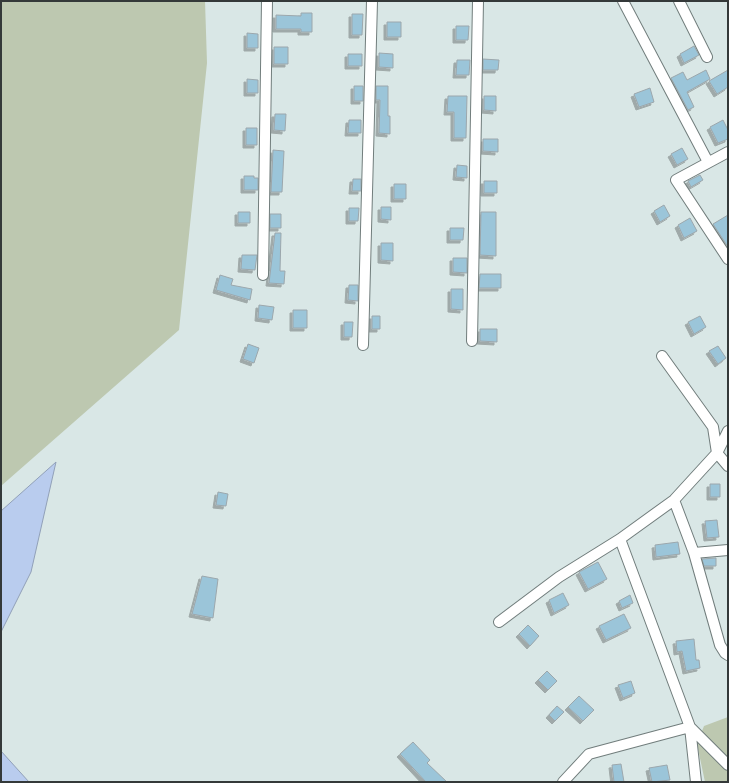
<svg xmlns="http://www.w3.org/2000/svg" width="729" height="783" viewBox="0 0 729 783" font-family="Ubuntu,sans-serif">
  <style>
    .green { fill: #bdc8b0 }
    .water { fill: #b9ccee; stroke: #91a0b8 }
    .building { fill: #9bc5d9; stroke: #9ca7ac; filter: url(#shadow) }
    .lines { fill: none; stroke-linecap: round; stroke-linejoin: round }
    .street-casing { stroke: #717d7c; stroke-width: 12 }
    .street { stroke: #fff; stroke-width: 10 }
  </style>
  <defs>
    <filter id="shadow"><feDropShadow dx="-3" dy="3" stdDeviation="0" flood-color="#0004"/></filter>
  </defs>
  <rect width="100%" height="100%" fill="#d9e7e6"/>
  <path class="green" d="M 1,1 L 205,1 L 207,63 L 179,330 L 1,486 Z
    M 728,717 L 728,782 L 705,782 L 697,744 L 704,726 Z"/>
  <path class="water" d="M 56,462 L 31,572 L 1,632 L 1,511 Z
    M 1,751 L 29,782 L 1,782 Z"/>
  <path class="building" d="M 301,13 L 312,13 L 312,32 L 301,32 L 301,29 L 276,29 L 276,15 L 301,16 Z
    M 352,14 L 363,14 L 362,35 L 352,35 Z
    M 387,22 L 401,22 L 401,37 L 387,37 Z
    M 456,26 L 469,26 L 468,40 L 456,40 Z
    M 247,33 L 258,34 L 258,48 L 247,48 Z
    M 694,46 L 699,55 L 684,63 L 680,54 Z
    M 274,47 L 288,47 L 288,64 L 274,64 Z
    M 379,53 L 393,54 L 393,68 L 379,67 Z
    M 348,54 L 362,54 L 362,66 L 348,66 Z
    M 483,59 L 499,60 L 498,70 L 483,70 Z
    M 457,60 L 470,60 L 469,75 L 456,75 Z
    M 706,70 L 710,79 L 687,92 L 694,107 L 688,110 L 671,78 L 683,72 L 687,80 Z
    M 728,70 L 728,87 L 717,94 L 709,81 Z
    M 247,79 L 258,80 L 258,93 L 247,93 Z
    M 354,86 L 363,86 L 363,101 L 354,101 Z
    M 376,86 L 388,86 L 388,116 L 390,116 L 390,134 L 379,133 L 380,100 L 376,100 Z
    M 650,88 L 654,102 L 639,107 L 634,94 Z
    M 448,96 L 467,96 L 466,138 L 454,138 L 454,112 L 447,112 Z
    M 484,96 L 496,96 L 496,111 L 484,110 Z
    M 275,114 L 286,114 L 285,131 L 274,130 Z
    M 349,120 L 361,120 L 361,133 L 348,133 Z
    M 723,120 L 728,130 L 728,139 L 718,143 L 710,127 Z
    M 246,128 L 257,128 L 257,145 L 246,145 Z
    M 483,139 L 498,139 L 498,152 L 483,151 Z
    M 682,148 L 688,159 L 677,165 L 671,154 Z
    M 273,150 L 284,151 L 282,192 L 271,192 Z
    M 457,165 L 467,166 L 467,178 L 456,177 Z
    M 700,175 L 703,180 L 691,187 L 688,181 Z
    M 244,176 L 254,176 L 254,178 L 258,178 L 258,190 L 244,190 Z
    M 353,179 L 361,179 L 361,191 L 352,191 Z
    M 484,181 L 497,181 L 497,193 L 484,193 Z
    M 394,184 L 406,184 L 406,199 L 394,199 Z
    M 664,205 L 670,216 L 660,222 L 654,211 Z
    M 381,207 L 391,207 L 391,220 L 381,219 Z
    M 349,208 L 359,208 L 358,221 L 349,221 Z
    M 238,212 L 250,212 L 250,223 L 238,223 Z
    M 481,212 L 496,212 L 496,256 L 480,255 Z
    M 270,214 L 281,214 L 281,228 L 270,228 Z
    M 728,215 L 728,247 L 713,224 Z
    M 690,218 L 697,231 L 684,238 L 678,225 Z
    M 450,228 L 464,228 L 463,240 L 450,240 Z
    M 275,233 L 281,233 L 280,271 L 285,271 L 284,284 L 269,283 Z
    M 381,243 L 393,243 L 393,261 L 381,260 Z
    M 242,255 L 257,255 L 255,270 L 241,269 Z
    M 453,258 L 467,258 L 467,273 L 453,272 Z
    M 480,274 L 501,274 L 501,288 L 479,288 Z
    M 220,275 L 233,279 L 231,285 L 252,289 L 250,300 L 216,290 Z
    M 349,285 L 358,285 L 358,301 L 348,300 Z
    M 451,289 L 463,289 L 463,310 L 451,309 Z
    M 259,305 L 274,307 L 272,320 L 258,318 Z
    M 293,310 L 307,310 L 307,328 L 293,328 Z
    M 372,316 L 380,316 L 380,329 L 372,329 Z
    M 700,316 L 706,327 L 694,334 L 688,322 Z
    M 344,322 L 353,322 L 352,337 L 344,337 Z
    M 480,329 L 497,329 L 497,342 L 480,341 Z
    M 248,344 L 259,348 L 254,363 L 243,359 Z
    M 718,346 L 726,358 L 718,364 L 709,351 Z
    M 710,484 L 720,484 L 720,497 L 710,497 Z
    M 218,492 L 228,494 L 226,506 L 216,505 Z
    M 717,520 L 719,537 L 707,538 L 705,521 Z
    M 678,542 L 680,554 L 656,557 L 655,545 Z
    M 716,558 L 716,566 L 704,566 L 702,559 Z
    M 598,562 L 607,579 L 588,589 L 579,572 Z
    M 202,576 L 218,579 L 213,618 L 192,614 Z
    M 563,593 L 569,605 L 554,613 L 549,600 Z
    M 630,595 L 633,603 L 622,608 L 619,601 Z
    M 624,614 L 631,628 L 606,640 L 599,626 Z
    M 528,625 L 539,636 L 530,646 L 519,634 Z
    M 694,639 L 696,660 L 699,660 L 700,668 L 686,671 L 682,651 L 677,652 L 676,641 Z
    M 547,671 L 557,681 L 548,690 L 538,680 Z
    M 631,681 L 635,693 L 623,698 L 618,685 Z
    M 579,696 L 594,710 L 583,721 L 568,707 Z
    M 557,706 L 564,712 L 555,721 L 549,715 Z
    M 413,742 L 430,760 L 427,763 L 447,782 L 426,782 L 400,754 Z
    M 621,764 L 624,782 L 614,782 L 612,765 Z
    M 667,765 L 670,780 L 652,782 L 649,768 Z"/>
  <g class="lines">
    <defs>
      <path id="street" d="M 623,1 L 708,162
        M 679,1 L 707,57
        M 728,152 L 676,180 L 728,259
        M 263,275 L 267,1
        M 472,341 L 478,1
        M 363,345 L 372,1
        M 662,356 L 713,427 L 717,453 L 728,466
        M 674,500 L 694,553 L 720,645 L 725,653 L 728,655
        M 620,539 L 690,727 L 696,782
        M 694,553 L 728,550
        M 499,622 L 559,577 L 620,539 L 674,500 L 717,453 L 728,431
        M 563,782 L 589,754 L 690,727 L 728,765"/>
    </defs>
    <use href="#street" class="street-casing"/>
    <use href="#street" class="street"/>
  </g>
  <rect width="729" height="783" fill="none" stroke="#343939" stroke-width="4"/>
</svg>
